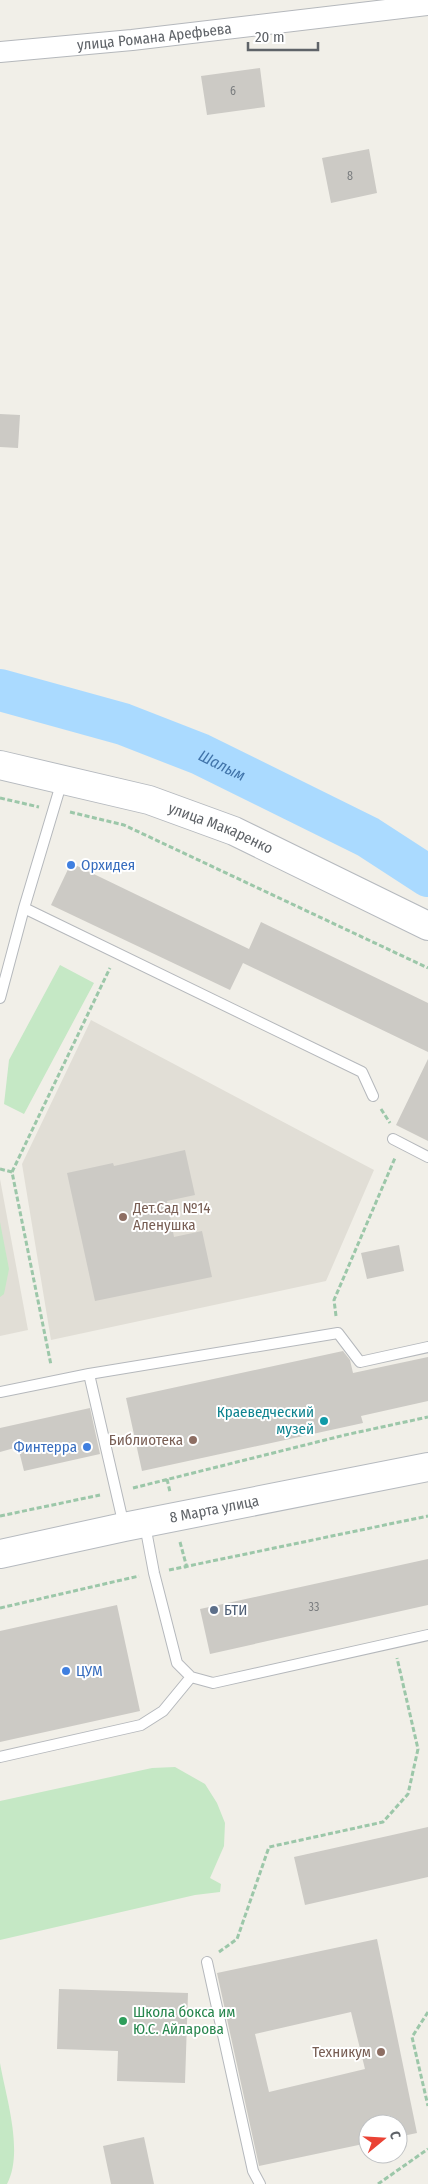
<svg xmlns="http://www.w3.org/2000/svg" width="428" height="2184" viewBox="0 0 428 2184" font-family="'Fira Sans Condensed',sans-serif">
  <style>
    .education { fill: #e1ded6 }
    .green { fill: #c5e8c5 }
    .lines { fill: none; stroke-linecap: round; stroke-linejoin: round }
    .river { stroke: #aadaff; stroke-width: 42 }
    .building { fill: #cccac5; fill-rule: evenodd }
    .lane-casing { stroke: #b5b8bc; stroke-width: 12 }
    .street-casing { stroke: #b5b8bc; stroke-width: 22 }
    .secondary-casing { stroke: #b6babf; stroke-width: 30 }
    .path { stroke: #9cc7a9; stroke-width: 3; stroke-dasharray: 5 2.5; stroke-linecap: butt }
    .lane { stroke: #fff; stroke-width: 10 }
    .street { stroke: #fff; stroke-width: 20 }
    .secondary { stroke: #fff; stroke-width: 28 }
    .shop-dot { fill: #3f7fe0; stroke: #fff; stroke-width: 2 }
    .education-dot { fill: #8d6e63; stroke: #fff; stroke-width: 2 }
    .culture-dot { fill: #0f9aa8; stroke: #fff; stroke-width: 2 }
    .service-dot { fill: #5c6f8a; stroke: #fff; stroke-width: 2 }
    .leisure-dot { fill: #2e9e5b; stroke: #fff; stroke-width: 2 }
    .labels { text-anchor: middle; dominant-baseline: central; stroke-width: 4; stroke-linejoin: round; paint-order: stroke }
    .number-label { font-size: 12px; fill: #7a7d7f }
    .street-label { font-size: 15px; fill: #5f6368; stroke: #fff }
    .shop-label { font-size: 15px; fill: #366cbe; stroke: #fff; text-anchor: start }
    .education-label { font-size: 15px; fill: #785e54; stroke: #fff; text-anchor: end }
    .culture-label { font-size: 15px; fill: #0d838f; stroke: #fff; text-anchor: end }
    .service-label { font-size: 15px; fill: #4e5e75; stroke: #fff; text-anchor: start }
    .leisure-label { font-size: 15px; fill: #27864d; stroke: #fff; text-anchor: start }
    .water-label { font-size: 16px; font-style: italic; fill: #4174aa; stroke: #fff }
  </style>
  <rect width="100%" height="100%" fill="#f1efe8"/>
  <path class="education" d="M 91,1020 L 374,1170 L 326,1281 L 51,1340 L 22,1164 Z
    M 0,1179 L 28,1330 L 0,1336 Z"/>
  <path class="green" d="M 60,965 L 94,983 L 24,1114 L 4,1104 L 9,1060 Z
    M 0,1222 L 9,1269 L 4,1294 L 0,1297 Z
    M 175,1767 L 205,1784 L 217,1803 L 225,1823 L 224,1846 L 210,1878 L 221,1884 L 220,1892 L 195,1895 L 0,1940 L 0,1801 L 152,1768 Z
    M 0,2063 C 6,2098 24,2152 7,2184 L 0,2184 Z"/>
  <g class="lines">
    <path class="river" id="s1" d="M 0,690 L 123,724 L 200,754 L 368,837 L 428,876"/>
  </g>
  <path class="building" d="M 260,68 L 265,107 L 207,115 L 201,76 Z
    M 369,149 L 377,193 L 331,203 L 322,158 Z
    M 0,414 L 20,415 L 18,448 L 0,447 Z
    M 71,863 L 249,949 L 261,922 L 428,1003 L 428,1052 L 243,963 L 230,990 L 51,905 Z
    M 428,1059 L 428,1141 L 396,1125 Z
    M 185,1150 L 195,1195 L 167,1201 L 174,1237 L 202,1231 L 212,1277 L 95,1301 L 67,1173 L 113,1163 L 114,1166 Z
    M 399,1245 L 404,1271 L 367,1279 L 361,1253 Z
    M 343,1351 L 350,1360 L 353,1373 L 428,1357 L 428,1401 L 361,1416 L 363,1423 L 142,1471 L 126,1398 Z
    M 90,1408 L 100,1454 L 24,1471 L 18,1447 L 0,1452 L 0,1428 Z
    M 428,1559 L 428,1605 L 210,1654 L 200,1609 Z
    M 117,1605 L 140,1711 L 0,1742 L 0,1631 Z
    M 428,1827 L 428,1877 L 305,1905 L 294,1857 Z
    M 377,1939 L 417,2133 L 398,2137 L 398,2124 L 368,2124 L 368,2143 L 259,2166 L 217,1973 ZM 351,2012 L 365,2069 L 269,2092 L 255,2034 Z
    M 59,1989 L 188,1993 L 185,2083 L 117,2081 L 118,2051 L 57,2049 Z
    M 144,2137 L 154,2184 L 111,2184 L 103,2146 Z"/>
  <g class="lines">
    <defs>
      <path id="lane" d="M 24,908 L 362,1072 L 373,1096
        M 0,998 L 24,908 L 62,781
        M 393,1139 L 428,1157
        M 0,1392 L 89,1374
        M 145,1525 L 154,1573 L 177,1663 L 191,1677 L 213,1683 L 428,1635
        M 124,1526 L 89,1374 L 338,1333 L 360,1362 L 428,1347
        M 0,1757 L 141,1725 L 163,1711 L 191,1677
        M 207,1962 L 253,2171 L 260,2184"/>
      <g id="street">
        <path id="s2" d="M 0,52 L 132,40 L 428,5"/>
      </g>
      <g id="secondary">
        <path id="s3" d="M 0,765 L 149,800 L 234,831 L 428,926"/>
        <path id="s4" d="M 0,1554 L 124,1527 L 428,1467"/>
      </g>
    </defs>
    <use href="#lane" class="lane-casing"/>
    <use href="#street" class="street-casing"/>
    <use href="#secondary" class="secondary-casing"/>
    <path class="path" d="M 0,798 L 39,807
      M 70,812 L 124,825 L 428,968
      M 381,1109 L 390,1123
      M 0,1169 L 12,1172 L 51,1365
      M 12,1172 L 110,968
      M 336,1316 L 334,1300 L 395,1158
      M 167,1479 L 170,1492
      M 133,1488 L 345,1435 L 428,1417
      M 0,1516 L 100,1495
      M 180,1542 L 187,1568
      M 169,1570 L 428,1516
      M 0,1608 L 139,1576
      M 219,1952 L 237,1939 L 269,1847 L 383,1822 L 408,1794 L 418,1749 L 397,1658
      M 428,2012 L 412,2037 L 428,2106
      M 378,2184 L 428,2149"/>
    <use href="#lane" class="lane"/>
    <use href="#street" class="street"/>
    <use href="#secondary" class="secondary"/>
  </g>
  <g class="shop-dot">
    <circle cx="71" cy="865" r="5"/>
    <circle cx="87" cy="1447" r="5"/>
    <circle cx="66" cy="1671" r="5"/>
  </g>
  <g class="education-dot">
    <circle cx="123" cy="1217" r="5"/>
    <circle cx="193" cy="1440" r="5"/>
    <circle cx="381" cy="2052" r="5"/>
  </g>
  <circle class="culture-dot" cx="324" cy="1421" r="5"/>
  <circle class="service-dot" cx="214" cy="1610" r="5"/>
  <circle class="leisure-dot" cx="123" cy="2021" r="5"/>
  <g class="labels">
    <g class="number-label">
      <text x="233" y="91">6</text>
      <text x="350" y="176">8</text>
      <text x="314" y="1607">33</text>
    </g>
    <g class="street-label">
      <text stroke="none"><textPath href="#s2" startOffset="155">улица Романа Арефьева</textPath></text>
      <text stroke="none"><textPath href="#s3" startOffset="230">улица Макаренко</textPath></text>
      <text stroke="none"><textPath href="#s4" startOffset="219">8 Марта улица</textPath></text>
    </g>
    <g class="shop-label">
      <text x="81" y="865">Орхидея</text>
      <text x="77" y="1447" text-anchor="end">Финтерра</text>
      <text x="76" y="1671">ЦУМ</text>
    </g>
    <g class="education-label">
      <text x="133" y="1208" text-anchor="start">Дет.Сад №14<tspan x="133" dy="17">Аленушка</tspan></text>
      <text x="183" y="1440">Библиотека</text>
      <text x="371" y="2052">Техникум</text>
    </g>
    <g class="culture-label">
      <text x="314" y="1412">Краеведческий<tspan x="314" dy="17">музей</tspan></text>
    </g>
    <g class="service-label">
      <text x="224" y="1610">БТИ</text>
    </g>
    <g class="leisure-label">
      <text x="133" y="2012">Школа бокса им<tspan x="133" dy="17">Ю.С. Айларова</tspan></text>
    </g>
    <g class="water-label">
      <text stroke="none"><textPath href="#s1" startOffset="235">Шалым</textPath></text>
    </g>
  </g>
  <g transform="translate(383 2139) rotate(72)"><circle r="24" fill="#ffffff" stroke="#bfc1c3"/>
  <path d="M0-4L9 19L0 12L-9 19Z" fill="#ea4335"/>
  <text y="-8" font-size="14" font-weight="bold" text-anchor="middle" fill="#5f6368">С</text>
  </g>
  <path d="M248 42v8h70v-8" fill="none" stroke="#5f6368" stroke-width="2.5"/>
  <text x="255" y="42" font-size="15" fill="#5f6368" stroke="#ffffff" stroke-width="4" paint-order="stroke">20 m</text>
</svg>
